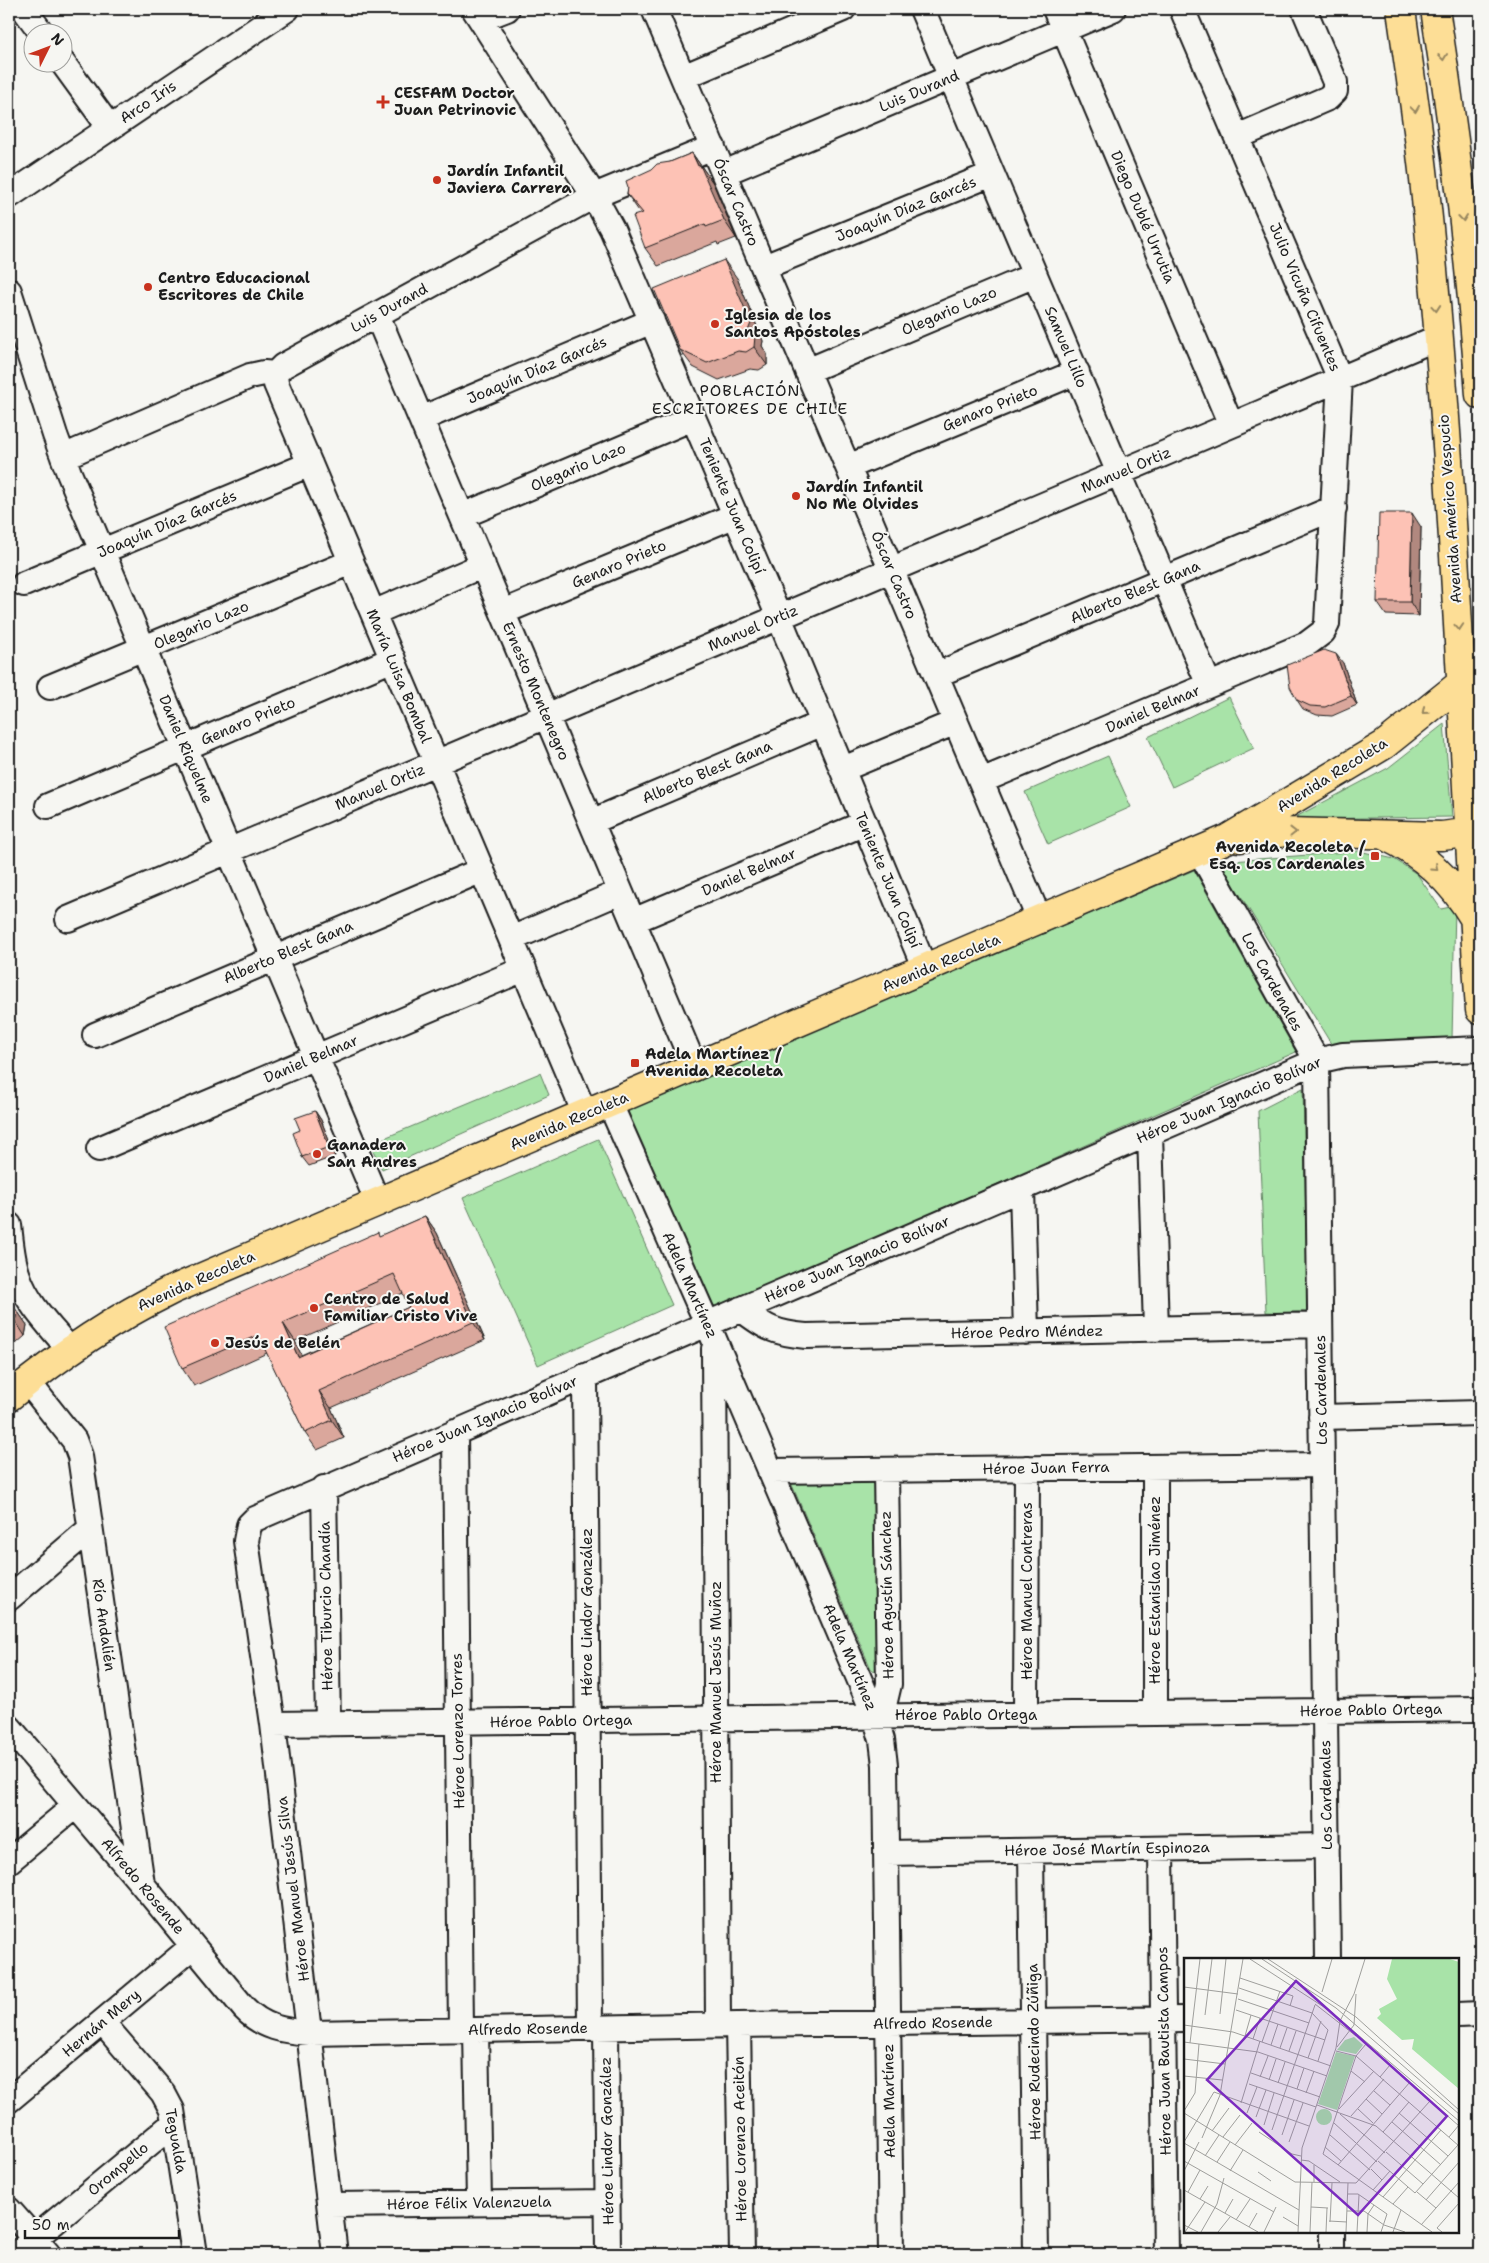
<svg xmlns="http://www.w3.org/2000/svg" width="1489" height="2263" viewBox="0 0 1489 2263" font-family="'Shantell Sans',sans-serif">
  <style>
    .green { fill: #a8e3a8; stroke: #628062 }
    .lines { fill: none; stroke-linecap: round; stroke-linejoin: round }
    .minor-casing { stroke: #1c1c1c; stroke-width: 28 }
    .major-casing { stroke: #1c1c1c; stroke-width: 31 }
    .highway-casing { stroke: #1c1c1c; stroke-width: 31 }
    .minor { stroke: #f6f6f2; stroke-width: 24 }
    .major { stroke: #fdde96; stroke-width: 28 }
    .highway { stroke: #fdde96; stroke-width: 28 }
    .wall { fill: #daa79c; stroke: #1c1c1c; fill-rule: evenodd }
    .shaded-wall { fill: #b1887f; stroke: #1c1c1c }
    .building { fill: #fdc2b5; stroke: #1c1c1c; fill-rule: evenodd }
    .oneway { stroke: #98875f }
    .poi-dot { fill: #c8321e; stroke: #f6f6f2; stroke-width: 2 }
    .labels { text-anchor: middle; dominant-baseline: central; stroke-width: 4; stroke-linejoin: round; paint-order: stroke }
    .street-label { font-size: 15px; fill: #1c1c1c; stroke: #f6f6f2 }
    .poi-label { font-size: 15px; font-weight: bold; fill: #1c1c1c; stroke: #f6f6f2; text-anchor: start }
    .neighbourhood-label { font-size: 16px; letter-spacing: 1px; fill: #1c1c1c; stroke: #f6f6f2 }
    .inset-road { fill: none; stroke: #9f9f9c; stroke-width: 1 }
    .view { fill: #7b2cbf; fill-opacity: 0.15; stroke: #7b2cbf; stroke-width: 2.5 }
    .inset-edge { fill: none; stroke: #1c1c1c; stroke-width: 2.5 }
  </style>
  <rect width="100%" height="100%" fill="#f6f6f2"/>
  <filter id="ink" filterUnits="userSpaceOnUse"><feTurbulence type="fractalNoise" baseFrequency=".02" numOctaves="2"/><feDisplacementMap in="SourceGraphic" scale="10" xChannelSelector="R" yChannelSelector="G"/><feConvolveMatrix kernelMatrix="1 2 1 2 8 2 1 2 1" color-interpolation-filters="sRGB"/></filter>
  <g filter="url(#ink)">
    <path class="green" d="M 1229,697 L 1254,748 L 1172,787 L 1148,737 Z
      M 1444,724 L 1452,817 L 1292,819 L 1388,768 Z
      M 1108,756 L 1131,807 L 1048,844 L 1025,792 Z
      M 1359,851 L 1394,859 L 1417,874 L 1441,909 L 1455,906 L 1452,1039 L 1333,1047 L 1220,862 Z
      M 1194,870 L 1296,1052 L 715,1309 L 626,1110 Z
      M 540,1073 L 549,1095 L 382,1169 L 370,1144 Z
      M 1303,1088 L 1308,1314 L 1266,1312 L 1258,1111 Z
      M 598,1139 L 672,1305 L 538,1365 L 463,1198 Z
      M 789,1478 L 871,1482 L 879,1491 L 881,1674 L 871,1669 Z"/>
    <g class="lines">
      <defs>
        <path id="minor" d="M 24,9 L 41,32
          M 474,9 L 594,196 L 612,229 L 779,617 L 925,969
          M 654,9 L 1040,921
          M 922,9 L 1209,685
          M 1055,9 L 1231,425
          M 481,19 L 507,9
          M 62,62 L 110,128
          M 683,77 L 843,9
          M 1237,137 L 1328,98 L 1335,91 L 1335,82 L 1304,9
          M 724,173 L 1113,9
          M 9,196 L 287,9
          M 764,267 L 992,174
          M 9,291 L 55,435 L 69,473 L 378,1203
          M 377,315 L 695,1068
          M 807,371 L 1035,275
          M 275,374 L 276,384 L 585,1114
          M 275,374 L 283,366 L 594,196 L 713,147
          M 421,419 L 652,321
          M 63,457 L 250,376 L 264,373 L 275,374
          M 848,467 L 1077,372
          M 462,516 L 693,418
          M 24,584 L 310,464
          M 503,612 L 736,515
          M 373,613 L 483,565
          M 936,675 L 1334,508
          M 50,687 L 351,562
          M 843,769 L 956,722
          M 981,781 L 1307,644 L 1323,632 L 1327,624 L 1340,379 L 1182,9
          M 48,806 L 393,659
          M 591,822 L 823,723
          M 1200,852 L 1317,1061 L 1328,1959
          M 68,919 L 1439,337
          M 633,921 L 865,823
          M 511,939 L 620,892
          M 95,1035 L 482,870
          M 610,1104 L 714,1339 L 875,1716 L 882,1740 L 885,1765 L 891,2254
          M 1150,1133 L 1156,1329
          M 99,1149 L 524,969
          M 1022,1188 L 1026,1332
          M 9,1225 C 11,1242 12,1260 18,1276 C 27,1304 51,1327 69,1349
          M 741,1309 C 766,1328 774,1333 806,1336 L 1320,1325
          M 714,1349 L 718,2025
          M 585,1376 L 590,2028
          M 28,1382 L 74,1440 L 80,1456 L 142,1884
          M 1321,1417 L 1480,1413
          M 455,1432 L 461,2030
          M 1155,1467 L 1155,1713
          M 770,1471 L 1322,1465
          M 324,1488 L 328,1724
          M 9,1598 L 90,1529
          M 1026,1715 L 1027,1468
          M 875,1716 L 885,1701 L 889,1684 L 886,1470
          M 273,1724 L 1480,1709
          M 9,1727 L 142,1884 L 244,2008 C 263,2028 284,2031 310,2033 L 738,2025 L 1185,2019
          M 1161,1849 L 1166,2254
          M 1031,1851 L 1036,2254
          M 886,1853 L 1327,1846
          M 9,1861 L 75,1806
          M 1458,2015 L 1480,2014
          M 102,2022 L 163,2093 L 172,2110 L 194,2254
          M 738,2025 L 742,2254
          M 606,2028 L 608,2254
          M 476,2030 L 479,2203
          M 9,2100 L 193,1946
          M 330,2205 L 608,2202
          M 9,2210 L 48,2254
          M 1332,2232 L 1332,2254
          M 16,2254 L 174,2123
          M 335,2254 L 273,1724 L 246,1541 L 249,1525 L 255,1519 L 1317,1061 L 1343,1055 L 1480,1049"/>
        <path id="major" d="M 1401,9 C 1409,69 1419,129 1425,189 C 1454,462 1462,736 1480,1010
          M 1385,836 C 1424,854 1452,881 1474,918
          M 1239,838 L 1287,832 L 1442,836 L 1480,831
          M 9,1397 C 60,1355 113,1319 172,1290 L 1227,839 L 1384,745 L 1480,668"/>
        <path id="highway" d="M 1435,9 C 1455,136 1471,266 1480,395"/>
      </defs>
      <use href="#minor" class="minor-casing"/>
      <use href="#major" class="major-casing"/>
      <use href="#highway" class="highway-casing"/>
      <use href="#minor" class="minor"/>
      <use href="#major" class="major"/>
      <use href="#highway" class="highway"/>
    </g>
    <path class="wall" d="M 692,153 L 713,183 L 736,238 L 718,245 L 717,242 L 658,266 L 645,248 L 641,214 L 627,194 L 628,187 L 670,162 Z
      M 737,278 L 763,341 L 762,346 L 767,354 L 767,365 L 759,370 L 750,369 L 719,380 L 693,367 L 680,350 Z
      M 1421,527 L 1419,616 L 1386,615 L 1377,602 Z
      M 1343,663 L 1357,705 L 1332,716 L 1317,715 L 1303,709 L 1297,700 Z
      M 315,1111 L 321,1120 L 335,1156 L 309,1166 L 302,1157 L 300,1130 Z
      M 425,1216 L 437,1233 L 485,1340 L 331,1408 L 344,1438 L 317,1450 L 305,1433 L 267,1353 L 194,1386 L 182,1368 L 380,1236 ZM 403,1293 L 409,1307 L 301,1355 L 295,1341 Z
      M 9,1302 L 18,1312 L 27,1325 L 25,1336 L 9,1350 Z"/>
    <path class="shaded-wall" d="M 692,153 L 713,183 L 736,238 L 724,220 Z
      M 724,260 L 737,278 L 763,341 L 762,346 L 767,354 L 767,365 L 754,347 L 748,331 Z
      M 1412,513 L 1421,527 L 1419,616 L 1410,602 Z
      M 1336,654 L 1343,663 L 1357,705 L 1351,696 Z
      M 315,1111 L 321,1120 L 335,1156 L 329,1147 Z
      M 425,1216 L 437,1233 L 485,1340 L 473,1322 Z
      M 18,1312 L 27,1325 L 25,1336 L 16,1322 Z
      M 283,1323 L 295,1341 L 310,1374 L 298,1357 Z
      M 319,1391 L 331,1408 L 344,1438 L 332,1420 Z"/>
    <path class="building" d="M 692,153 L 698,166 L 700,165 L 724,220 L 706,227 L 705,224 L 645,248 L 633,216 L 643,213 L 627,194 L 628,187 L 626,181 L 652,169 L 657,164 L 670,162 Z
      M 724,260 L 751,323 L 748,331 L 755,336 L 754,347 L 746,352 L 738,351 L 707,363 L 680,350 L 654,289 Z
      M 1379,513 L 1412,513 L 1410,602 L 1377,602 Z
      M 1324,650 L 1336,654 L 1351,696 L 1325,707 L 1310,706 L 1297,700 L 1290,687 L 1287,665 Z
      M 315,1111 L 329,1147 L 302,1157 L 293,1133 L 300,1130 L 295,1118 Z
      M 425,1216 L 473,1322 L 319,1391 L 332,1420 L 305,1433 L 258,1335 L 182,1368 L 164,1327 L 378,1232 L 379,1236 ZM 394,1274 L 409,1307 L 298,1357 L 283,1323 Z
      M 9,1302 L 18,1312 L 16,1322 L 9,1328 Z"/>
    <defs><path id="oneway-chevron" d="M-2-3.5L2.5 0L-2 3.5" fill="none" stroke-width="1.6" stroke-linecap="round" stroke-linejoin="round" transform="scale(1.25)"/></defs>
    <g class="oneway">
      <use href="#oneway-chevron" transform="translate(1443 57) rotate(83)"/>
      <use href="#oneway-chevron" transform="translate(1415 109) rotate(82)"/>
      <use href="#oneway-chevron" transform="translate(1463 218) rotate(83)"/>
      <use href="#oneway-chevron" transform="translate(1436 308) rotate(85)"/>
      <use href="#oneway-chevron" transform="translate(1459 627) rotate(86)"/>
      <use href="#oneway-chevron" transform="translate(1425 711) rotate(140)"/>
      <use href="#oneway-chevron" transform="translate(1293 832) rotate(-1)"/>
      <use href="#oneway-chevron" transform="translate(1435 868) rotate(42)"/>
    </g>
  </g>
  <g class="poi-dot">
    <path d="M380.5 94.5h5v5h5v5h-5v5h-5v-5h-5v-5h5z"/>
    <circle cx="437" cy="180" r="5"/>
    <circle cx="148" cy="287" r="5"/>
    <circle cx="715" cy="324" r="5"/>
    <circle cx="796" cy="496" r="5"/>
    <rect x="1370" y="851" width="10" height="10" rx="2.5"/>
    <rect x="630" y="1058" width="10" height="10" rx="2.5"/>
    <circle cx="317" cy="1154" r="5"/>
    <circle cx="314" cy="1308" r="5"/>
    <circle cx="215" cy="1343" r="5"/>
  </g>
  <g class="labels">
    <g class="street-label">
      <text transform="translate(919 91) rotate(-23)">Luis Durand</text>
      <text transform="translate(148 102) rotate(-34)">Arco Iris</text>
      <text transform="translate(736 202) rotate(67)">Óscar Castro</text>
      <text transform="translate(906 209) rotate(-22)">Joaquín Díaz Garcés</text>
      <text transform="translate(1143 217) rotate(67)">Diego Dublé Urrutia</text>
      <text transform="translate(1305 297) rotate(67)">Julio Vicuña Cifuentes</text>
      <text transform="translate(389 308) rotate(-29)">Luis Durand</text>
      <text transform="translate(949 311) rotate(-23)">Olegario Lazo</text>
      <text transform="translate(1066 347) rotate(67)">Samuel Lillo</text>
      <text transform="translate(537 370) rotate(-23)">Joaquín Díaz Garcés</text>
      <text transform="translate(990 408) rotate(-22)">Genaro Prieto</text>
      <text transform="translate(578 467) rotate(-23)">Olegario Lazo</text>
      <text transform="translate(1126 470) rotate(-23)">Manuel Ortiz</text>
      <text transform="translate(732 506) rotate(67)">Teniente Juan Colipí</text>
      <text transform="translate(1450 509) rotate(-94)">Avenida Américo Vespucio</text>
      <text transform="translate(167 524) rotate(-23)">Joaquín Díaz Garcés</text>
      <text transform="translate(619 564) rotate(-23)">Genaro Prieto</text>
      <text transform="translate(894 575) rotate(67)">Óscar Castro</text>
      <text transform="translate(1135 592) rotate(-23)">Alberto Blest Gana</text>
      <text transform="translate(201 625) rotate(-23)">Olegario Lazo</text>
      <text transform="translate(753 628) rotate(-23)">Manuel Ortiz</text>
      <text transform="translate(399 676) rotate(67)">María Luisa Bombal</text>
      <text transform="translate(536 691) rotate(67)">Ernesto Montenegro</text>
      <text transform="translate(1153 709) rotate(-23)">Daniel Belmar</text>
      <text transform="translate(248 721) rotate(-23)">Genaro Prieto</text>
      <text transform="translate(186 749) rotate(67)">Daniel Riquelme</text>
      <text transform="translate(707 772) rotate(-23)">Alberto Blest Gana</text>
      <text transform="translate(1332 775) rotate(-32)">Avenida Recoleta</text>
      <text transform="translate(380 787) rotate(-23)">Manuel Ortiz</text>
      <text transform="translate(749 872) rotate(-23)">Daniel Belmar</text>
      <text transform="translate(888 880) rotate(67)">Teniente Juan Colipí</text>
      <text transform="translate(288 952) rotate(-23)">Alberto Blest Gana</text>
      <text transform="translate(941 963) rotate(-23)">Avenida Recoleta</text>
      <text transform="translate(1272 982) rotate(61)">Los Cardenales</text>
      <text transform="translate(311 1059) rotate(-23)">Daniel Belmar</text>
      <text transform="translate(1229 1100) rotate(-23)">Héroe Juan Ignacio Bolívar</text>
      <text transform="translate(569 1121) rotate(-23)">Avenida Recoleta</text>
      <text transform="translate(857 1259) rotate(-23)">Héroe Juan Ignacio Bolívar</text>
      <text transform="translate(196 1281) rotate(-24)">Avenida Recoleta</text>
      <text transform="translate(690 1285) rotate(66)">Adela Martínez</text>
      <text transform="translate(1027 1332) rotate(-1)">Héroe Pedro Méndez</text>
      <text transform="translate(1321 1390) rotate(-91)">Los Cardenales</text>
      <text transform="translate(485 1419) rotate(-23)">Héroe Juan Ignacio Bolívar</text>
      <text transform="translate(1046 1468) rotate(-1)">Héroe Juan Ferra</text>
      <text transform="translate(1155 1590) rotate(-90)">Héroe Estanislao Jiménez</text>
      <text transform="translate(1027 1591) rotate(-90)">Héroe Manuel Contreras</text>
      <text transform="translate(887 1595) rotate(-91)">Héroe Agustín Sánchez</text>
      <text transform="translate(326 1606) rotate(-91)">Héroe Tiburcio Chandía</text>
      <text transform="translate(587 1612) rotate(-90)">Héroe Lindor González</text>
      <text transform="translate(104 1625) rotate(82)">Río Andalién</text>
      <text transform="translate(850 1657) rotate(67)">Adela Martínez</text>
      <text transform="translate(716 1682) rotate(-90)">Héroe Manuel Jesús Muñoz</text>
      <text transform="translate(1371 1710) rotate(-1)">Héroe Pablo Ortega</text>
      <text x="966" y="1715">Héroe Pablo Ortega</text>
      <text transform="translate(561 1721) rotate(-1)">Héroe Pablo Ortega</text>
      <text transform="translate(458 1731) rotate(-91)">Héroe Lorenzo Torres</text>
      <text transform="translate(1326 1795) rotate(-91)">Los Cardenales</text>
      <text transform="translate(1107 1849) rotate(-1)">Héroe José Martín Espinoza</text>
      <text transform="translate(143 1886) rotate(50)">Alfredo Rosende</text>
      <text transform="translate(293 1889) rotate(-97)">Héroe Manuel Jesús Silva</text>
      <text transform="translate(101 2023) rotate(-40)">Hernán Mery</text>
      <text transform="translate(933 2023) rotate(-1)">Alfredo Rosende</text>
      <text transform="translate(528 2029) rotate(-1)">Alfredo Rosende</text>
      <text transform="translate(1164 2051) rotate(-91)">Héroe Juan Bautista Campos</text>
      <text transform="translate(1034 2052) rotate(-91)">Héroe Rudecindo Zúñiga</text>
      <text transform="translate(889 2101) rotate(-91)">Adela Martínez</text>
      <text transform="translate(740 2139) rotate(-91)">Héroe Lorenzo Aceitón</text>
      <text transform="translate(176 2141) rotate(80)">Tegualda</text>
      <text transform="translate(607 2141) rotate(-91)">Héroe Lindor González</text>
      <text transform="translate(118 2169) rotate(-40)">Orompello</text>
      <text transform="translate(469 2203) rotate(-1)">Héroe Félix Valenzuela</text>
    </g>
    <g class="poi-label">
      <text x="394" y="93">CESFAM Doctor<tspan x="394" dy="17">Juan Petrinovic</tspan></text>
      <text x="447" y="171">Jardín Infantil<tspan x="447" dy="17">Javiera Carrera</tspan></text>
      <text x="158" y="278">Centro Educacional<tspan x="158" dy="17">Escritores de Chile</tspan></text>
      <text x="725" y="315">Iglesia de los<tspan x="725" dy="17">Santos Apóstoles</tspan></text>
      <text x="806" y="487">Jardín Infantil<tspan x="806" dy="17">No Me Olvides</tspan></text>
      <text x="1365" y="847" text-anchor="end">Avenida Recoleta /<tspan x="1365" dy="17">Esq. Los Cardenales</tspan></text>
      <text x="645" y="1054">Adela Martínez /<tspan x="645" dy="17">Avenida Recoleta</tspan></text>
      <text x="327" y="1145">Ganadera<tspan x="327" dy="17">San Andres</tspan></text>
      <text x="324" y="1299">Centro de Salud<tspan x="324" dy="17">Familiar Cristo Vive</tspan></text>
      <text x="225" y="1343">Jesús de Belén</text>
    </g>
    <g class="neighbourhood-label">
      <text x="750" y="390">POBLACIÓN<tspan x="750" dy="18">ESCRITORES DE CHILE</tspan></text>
    </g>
  </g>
  <g transform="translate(1184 1958)">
    <rect width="275" height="275" fill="#f6f6f2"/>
    <path d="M 208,1 L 266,1 L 275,4 L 275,131 L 228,91 L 230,81 L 218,82 L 193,60 L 197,56 L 195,51 L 213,41 L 203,21 ZM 170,79 L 179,87 L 172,96 L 153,92 L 161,82 ZM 152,94 L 171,98 L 153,152 L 134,146 ZM132 159a8 8 0 1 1 16 0a8 8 0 1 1-16 0Z" fill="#a8e3a8"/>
    <path class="inset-road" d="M 66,1 L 146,53 L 275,163M 78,1 L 152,50 L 275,156M 84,1 L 172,59 L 275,152M 56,20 L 109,38 L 106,48M 0,29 L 54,36M 55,30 L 128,55 L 144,72 L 134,103M 138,34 L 148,1M 54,41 L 125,65M 131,46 L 172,78M 52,52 L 141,82M 36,56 L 42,1M 21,57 L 28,1M 0,67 L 49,74 L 147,108M 61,78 L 67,57M 69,81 L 76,60M 0,84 L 74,94 L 143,118M 78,84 L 96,33M 6,85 L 16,1M 182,86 L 172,98 L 139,196 L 248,274M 87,87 L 94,66M 153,89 L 170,67 L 172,36M 96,90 L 103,70M 105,93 L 112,73M 152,93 L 172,98 L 275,188M 124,100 L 137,63M 0,101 L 41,106M 167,113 L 181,124M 67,115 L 136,139M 0,118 L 38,122M 76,119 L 84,98M 196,119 L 206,107M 85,122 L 92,101M 225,124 L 275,168M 94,125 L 101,104M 65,126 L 132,149M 113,131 L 120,110M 190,133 L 206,147M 122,135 L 130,113M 182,141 L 198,156M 57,145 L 76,83M 133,147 L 192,168 L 275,240M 155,151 L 190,113M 174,151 L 189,165M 0,153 L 11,135 L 15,86M 0,155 L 111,224 L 172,225 L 246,143M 63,155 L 73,129M 215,155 L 264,198M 156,156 L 201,195M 167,158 L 200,121M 72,159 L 82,132M 208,164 L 257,207M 150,165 L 193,204M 80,167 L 90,135M 88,172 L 131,47M 28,173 L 45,150M 75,174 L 108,196 L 117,198M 199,174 L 225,144M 98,177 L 110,142M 146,177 L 186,212M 39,179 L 56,157M 265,179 L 275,167M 18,180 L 36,137 L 59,1M 0,184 L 30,134 L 125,168M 105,184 L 119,145M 0,185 L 115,252M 51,187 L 68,165M 141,189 L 157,203M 202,194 L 239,226M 21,198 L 35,177M 117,202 L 125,203 L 156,224M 0,203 L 90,254M 194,203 L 231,235 L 274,187M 33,204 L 46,184M 154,207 L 226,124M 187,211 L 198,222M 0,213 L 15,184M 46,213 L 59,192M 74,214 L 87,223M 130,224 L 130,207M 0,232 L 74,274M 189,232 L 206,213M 4,234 L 16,212M 233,234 L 252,250M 164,236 L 174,236 L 203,256 L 197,274M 199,239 L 257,172M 16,241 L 24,228M 242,242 L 275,204M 209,246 L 224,229M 127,249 L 144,250M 163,253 L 180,253 L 200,267 L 221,274M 41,255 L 49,241M 99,259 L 114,268M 52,262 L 66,241M 145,263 L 163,264M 146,264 L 148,225M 0,267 L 14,274M 237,267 L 275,224M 65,269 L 73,255M 1,274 L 21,244M 17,274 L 33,246 L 40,220M 34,274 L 46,259M 80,274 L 92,249M 114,274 L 118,190 L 152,90 L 156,63 L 170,36 L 181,1M 126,274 L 128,224M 142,274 L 143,250M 162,274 L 164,225M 173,274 L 175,237M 183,274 L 184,256 L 190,247M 209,274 L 217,252M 258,274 L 253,270 L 275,245"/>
    <path class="view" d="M 112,23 L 263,158 L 174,257 L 23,122 Z"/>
    <rect width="275" height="275" class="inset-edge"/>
  </g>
  <rect width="1489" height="2263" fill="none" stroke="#f6f6f2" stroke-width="30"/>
  <rect x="15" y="15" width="1459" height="2233" fill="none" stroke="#1c1c1c" stroke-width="2" filter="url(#ink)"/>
  <g transform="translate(48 48) rotate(48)"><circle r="24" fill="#f6f6f2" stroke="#9f9f9c"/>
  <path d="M0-4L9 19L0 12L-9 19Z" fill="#c8321e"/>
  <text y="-8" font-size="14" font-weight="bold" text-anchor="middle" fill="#1c1c1c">N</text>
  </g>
  <path d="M25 2230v8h154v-8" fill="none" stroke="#1c1c1c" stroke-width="2.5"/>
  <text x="32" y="2230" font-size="15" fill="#1c1c1c" stroke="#f6f6f2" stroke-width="4" paint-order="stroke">50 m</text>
</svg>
